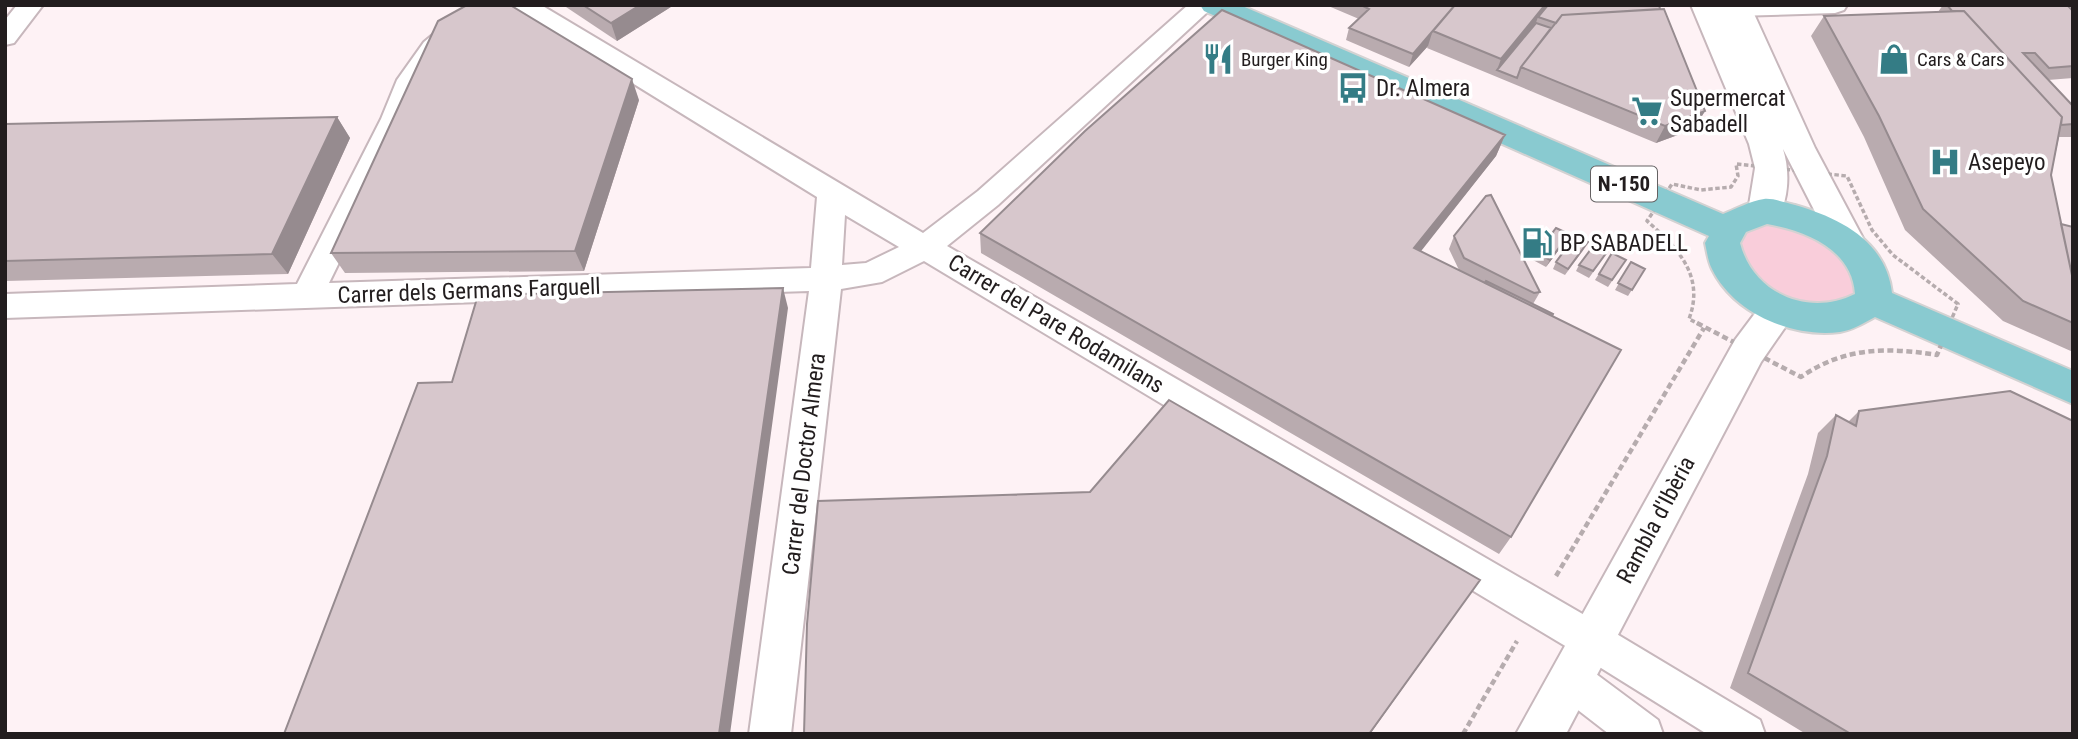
<svg xmlns="http://www.w3.org/2000/svg" width="2078" height="739" viewBox="0 0 2078 739" font-family="'Roboto Condensed',sans-serif">
  <style>
    .green { fill: #f9cdda }
    .lines { fill: none; stroke-linecap: round; stroke-linejoin: round }
    .minor-casing { stroke: #c7b7bc; stroke-width: 4 }
    .secondary-casing { stroke: #c7b7bc; stroke-width: 4 }
    .primary-casing { stroke: #d3d2d2; stroke-width: 4 }
    .path-far1 { stroke: #b6acae; stroke-width: 3.5; stroke-dasharray: 4.5 2.5; stroke-linecap: butt }
    .path { stroke: #b6acae; stroke-width: 4.5; stroke-dasharray: 6 3.5; stroke-linecap: butt }
    .minor { fill: #fff; fill-rule: evenodd }
    .secondary { fill: #fff; fill-rule: evenodd }
    .primary { fill: #89cad0; fill-rule: evenodd }
    .wall { fill: #b9abaf }
    .shaded-wall { fill: #968b8f }
    .building { fill: #d7c7cc; stroke: #968b8f; stroke-width: 2 }
    .labels { text-anchor: middle; dominant-baseline: central; stroke-width: 7; stroke-linejoin: round; paint-order: stroke }
    .far-poi-label { font-size: 19px; fill: #221d1e; stroke: #fff; text-anchor: start }
    .shield { fill: #fff; stroke: #646162; stroke-width: 2 }
    .shield-label { font-size: 21px; font-weight: bold; fill: #221d1e }
    .poi-label { font-size: 23px; fill: #221d1e; stroke: #fff; text-anchor: start }
    .street-label { font-size: 23px; fill: #221d1e; stroke: #fff }
  </style>
  <rect width="100%" height="100%" fill="#fef2f5"/>
  <path class="green" d="M 1747,216 L 1822,228 L 1873,297 L 1798,321 L 1719,234 Z"/>
  <g class="lines">
    <defs>
      <path id="minor" d="M 17,5 L 43,5 L 14,43 L 5,45 L 5,20 Z
        M 468,5 L 496,5 L 442,54 L 423,81 L 409,119 L 329,283 L 811,268 L 817,197 L 514,10 L 511,5 L 541,5 L 923,233 L 978,191 L 1188,5 L 1215,5 L 998,205 L 947,246 L 1605,627 L 1760,720 L 1765,734 L 1707,734 L 1577,653 L 924,261 L 882,282 L 841,289 L 791,734 L 749,734 L 809,291 L 5,318 L 5,294 L 297,284 L 381,119 L 397,80 L 424,42 ZM 845,215 L 899,247 L 866,263 L 842,265 Z
        M 1725,5 L 1847,5 L 1844,10 L 1835,13 L 1736,16 L 1727,13 L 1723,8 Z
        M 1570,660 L 1584,665 L 1658,720 L 1663,734 L 1609,734 L 1556,693 L 1550,679 L 1556,665 Z"/>
      <path id="secondary" d="M 1691,5 L 1750,5 L 1815,148 L 1865,242 L 1859,251 L 1847,255 L 1835,251 L 1783,149 C 1790,171 1789,199 1777,220 L 1765,223 L 1753,220 L 1748,211 L 1755,168 L 1749,144 Z
        M 1778,296 L 1791,300 L 1797,310 L 1761,362 L 1566,734 L 1516,734 L 1735,340 L 1765,300 Z"/>
      <path id="primary" d="M 1200,5 L 1240,5 L 1723,214 C 1736,209 1750,201 1764,199 C 1773,198 1786,203 1795,205 C 1840,218 1886,241 1892,293 L 2073,371 L 2073,404 L 1875,317 C 1864,323 1853,330 1840,332 C 1793,338 1734,314 1712,269 C 1708,261 1707,252 1705,243 L 1709,236 L 1204,11 ZM 1767,224 C 1806,231 1852,249 1855,294 C 1809,317 1753,294 1740,243 L 1746,232 Z"/>
    </defs>
    <use href="#minor" class="minor-casing"/>
    <use href="#secondary" class="secondary-casing"/>
    <use href="#primary" class="primary-casing"/>
    <path class="path-far1" d="M 1701,325 L 1689,319 C 1705,276 1678,248 1647,221 L 1672,184 L 1701,190 L 1731,187 L 1738,176 L 1736,164 L 1847,176 L 1872,230 L 1893,255 L 1958,304 L 1949,325"/>
    <path class="path" d="M 1697,323 L 1801,377 C 1844,347 1887,347 1937,355 L 1950,323
      M 1556,576 L 1704,328
      M 1463,734 L 1517,641"/>
    <use href="#minor" class="minor"/>
    <use href="#secondary" class="secondary"/>
    <use href="#primary" class="primary"/>
  </g>
  <path class="wall" d="M 563,5 L 674,5 L 617,41 Z
    M 1326,5 L 1659,5 L 1705,111 L 1694,129 L 1656,143 L 1427,48 L 1428,46 L 1409,67 L 1346,40 L 1349,28 L 1359,19 Z
    M 1943,5 L 2067,5 L 2073,11 L 2073,78 L 2048,80 L 2073,106 L 2073,137 L 2059,137 L 2051,175 L 2061,224 L 2073,227 L 2073,352 L 2003,321 L 1905,230 L 1864,137 L 1811,36 L 1824,16 L 1938,12 Z
    M 639,100 L 584,271 L 345,273 L 331,253 Z
    M 337,117 L 350,138 L 288,274 L 5,281 L 5,124 Z
    M 1505,135 L 1496,156 L 1420,251 L 1459,270 L 1449,249 L 1454,236 L 1540,292 L 1533,304 L 1552,316 L 1511,537 L 1499,554 L 981,253 L 980,233 Z
    M 1566,240 L 1546,267 L 1533,260 L 1537,253 Z
    M 1584,249 L 1565,275 L 1553,269 L 1556,262 Z
    M 1612,253 L 1626,260 L 1608,287 L 1595,280 Z
    M 1603,258 L 1589,278 L 1576,271 L 1579,265 Z
    M 1631,262 L 1645,269 L 1628,296 L 1615,290 Z
    M 1859,411 L 2073,734 L 1806,734 L 1730,688 L 1808,474 L 1818,433 L 1836,415 L 1848,422 Z"/>
  <path class="shaded-wall" d="M 640,5 L 674,5 L 617,41 L 611,23 Z
    M 1545,5 L 1552,5 L 1538,17 L 1534,28 L 1497,70 L 1501,59 Z
    M 1432,33 L 1428,46 L 1409,67 L 1413,54 Z
    M 632,79 L 639,100 L 584,271 L 575,251 Z
    M 1705,111 L 1694,129 L 1656,143 L 1665,126 Z
    M 337,117 L 350,138 L 288,274 L 272,254 Z
    M 1505,135 L 1496,156 L 1407,269 L 1414,248 Z
    M 1569,234 L 1566,240 L 1546,267 L 1550,260 Z
    M 783,288 L 788,308 L 730,734 L 719,734 Z
    M 1480,580 L 1370,734 L 1369,734 Z"/>
  <path class="building" d="M 467,5 L 510,5 L 632,79 L 575,251 L 331,253 L 438,21 Z
    M 583,5 L 640,5 L 611,23 Z
    M 1361,5 L 1455,5 L 1413,54 L 1349,28 L 1369,9 Z
    M 1455,5 L 1545,5 L 1501,59 L 1433,31 Z
    M 1548,5 L 1659,5 L 1660,9 L 1562,15 L 1556,23 L 1538,17 Z
    M 1947,5 L 2067,5 L 2073,11 L 2073,66 L 2049,68 L 2035,53 L 2023,53 L 2073,106 L 2073,124 L 2061,125 L 2062,117 L 1964,11 L 1952,11 Z
    M 1664,9 L 1705,111 L 1665,126 L 1521,67 L 1562,15 Z
    M 1222,10 L 1505,135 L 1414,248 L 1621,350 L 1511,537 L 980,233 L 1085,131 Z
    M 1964,11 L 2062,117 L 2051,175 L 2073,280 L 2073,323 L 2023,301 L 1923,209 L 1879,116 L 1824,16 Z
    M 1536,23 L 1551,28 L 1521,67 L 1517,78 L 1497,70 Z
    M 337,117 L 272,254 L 5,261 L 5,124 Z
    M 1491,195 L 1540,292 L 1534,293 L 1464,258 L 1454,236 L 1486,196 Z
    M 2061,224 L 2073,227 L 2073,280 Z
    M 1556,228 L 1569,234 L 1550,260 L 1537,253 Z
    M 1575,236 L 1588,242 L 1568,269 L 1556,262 Z
    M 1594,245 L 1607,252 L 1593,271 L 1579,265 Z
    M 1612,253 L 1626,260 L 1612,280 L 1599,274 Z
    M 1631,262 L 1645,269 L 1632,290 L 1618,283 Z
    M 1486,281 L 1553,314 L 1552,316 L 1485,283 Z
    M 783,288 L 719,734 L 284,734 L 418,383 L 452,382 L 478,295 Z
    M 2010,391 L 2073,421 L 2073,734 L 1851,734 L 1748,673 L 1827,456 L 1836,415 L 1856,426 L 1859,411 Z
    M 1169,400 L 1480,580 L 1369,734 L 804,734 L 807,624 L 818,501 L 1090,492 Z"/>
  <defs>
    <symbol id="restaurant-bare" viewBox="-9 -9 18 18"><path d="M-5-6h1v4h1v-4h1v4h1v-4h1v5L-1.5 .5V6h-2V.5L-5-1ZM5-6V6H3V1.5H1.5Q1.5-4 5-6Z" fill="#347c85" stroke="#fff" stroke-width="2.5" paint-order="stroke"/></symbol>
    <symbol id="shop-bare" viewBox="-9 -9 18 18"><path d="M-5-2.5h2.3a2.7 3.5 0 0 1 5.4 0H5L5.5 6h-11ZM-1.5-2.5h3a1.5 2.3 0 0 0-3 0Z" fill="#347c85" stroke="#fff" stroke-width="2.5" paint-order="stroke"/></symbol>
    <symbol id="bus-bare" viewBox="-9 -9 18 18"><path d="M-5-6H5V4H4V6H2V4H-2V6H-4V4H-5ZM-3.5-4V0h7V-4ZM-3.5 1.2v1.5H-2V1.2ZM2 1.2v1.5H3.5V1.2Z" fill="#347c85" stroke="#fff" stroke-width="2.5" paint-order="stroke"/></symbol>
    <symbol id="supermarket-bare" viewBox="-9 -9 18 18"><path d="M-6-5.5h2.5l.6 2H6L4.5 2H-2.5L-4.4-4H-6ZM-1.5 3.2a1.3 1.3 0 1 0 .1 0ZM3 3.2a1.3 1.3 0 1 0 .1 0Z" fill="#347c85" stroke="#fff" stroke-width="2.5" paint-order="stroke"/></symbol>
    <symbol id="hospital-bare" viewBox="-9 -9 18 18"><path d="M-5-5h3v3.5h4V-5h3V5h-3V1.5h-4V5h-3Z" fill="#347c85" stroke="#fff" stroke-width="2.5" paint-order="stroke"/></symbol>
    <symbol id="fuel-bare" viewBox="-9 -9 18 18"><path d="M-5.5-6h7V0h2V4h1.3V-2.5L3-4.5l.8-.8L6-3V5H2.5V1h-1V6h-7ZM-4.2-4.7v3.2H.2V-4.7Z" fill="#347c85" stroke="#fff" stroke-width="2.5" paint-order="stroke"/></symbol>
  </defs>
  <g fill-rule="evenodd">
    <use href="#restaurant-bare" x="1196" y="37" width="44" height="44"/>
    <use href="#shop-bare" x="1872" y="37" width="44" height="44"/>
    <use href="#bus-bare" x="1331" y="66" width="44" height="44"/>
    <use href="#supermarket-bare" x="1625" y="89" width="44" height="44"/>
    <use href="#hospital-bare" x="1923" y="140" width="44" height="44"/>
    <use href="#fuel-bare" x="1515" y="221" width="44" height="44"/>
  </g>
  <g class="labels">
    <g class="far-poi-label">
      <text x="1241" y="59">Burger King</text>
      <text x="1917" y="59">Cars &amp; Cars</text>
    </g>
    <rect class="shield" x="1591" y="166.5" width="66" height="35" rx="5"/>
    <g class="shield-label">
      <text x="1624" y="184">N-150</text>
    </g>
    <g class="poi-label">
      <text x="1376" y="88">Dr. Almera</text>
      <text x="1670" y="98">Supermercat<tspan x="1670" dy="26">Sabadell</tspan></text>
      <text x="1968" y="162">Asepeyo</text>
      <text x="1560" y="243">BP SABADELL</text>
    </g>
    <g class="street-label">
      <text transform="translate(469 291) rotate(-2)">Carrer dels Germans Farguell</text>
      <text transform="translate(1056 324) rotate(31)">Carrer del Pare Rodamilans</text>
      <text transform="translate(804 464) rotate(-83)">Carrer del Doctor Almera</text>
      <text transform="translate(1656 520) rotate(-62)">Rambla d'Ibèria</text>
    </g>
  </g>
  <rect width="2078" height="739" fill="none" stroke="#221d1e" stroke-width="14"/>
</svg>
